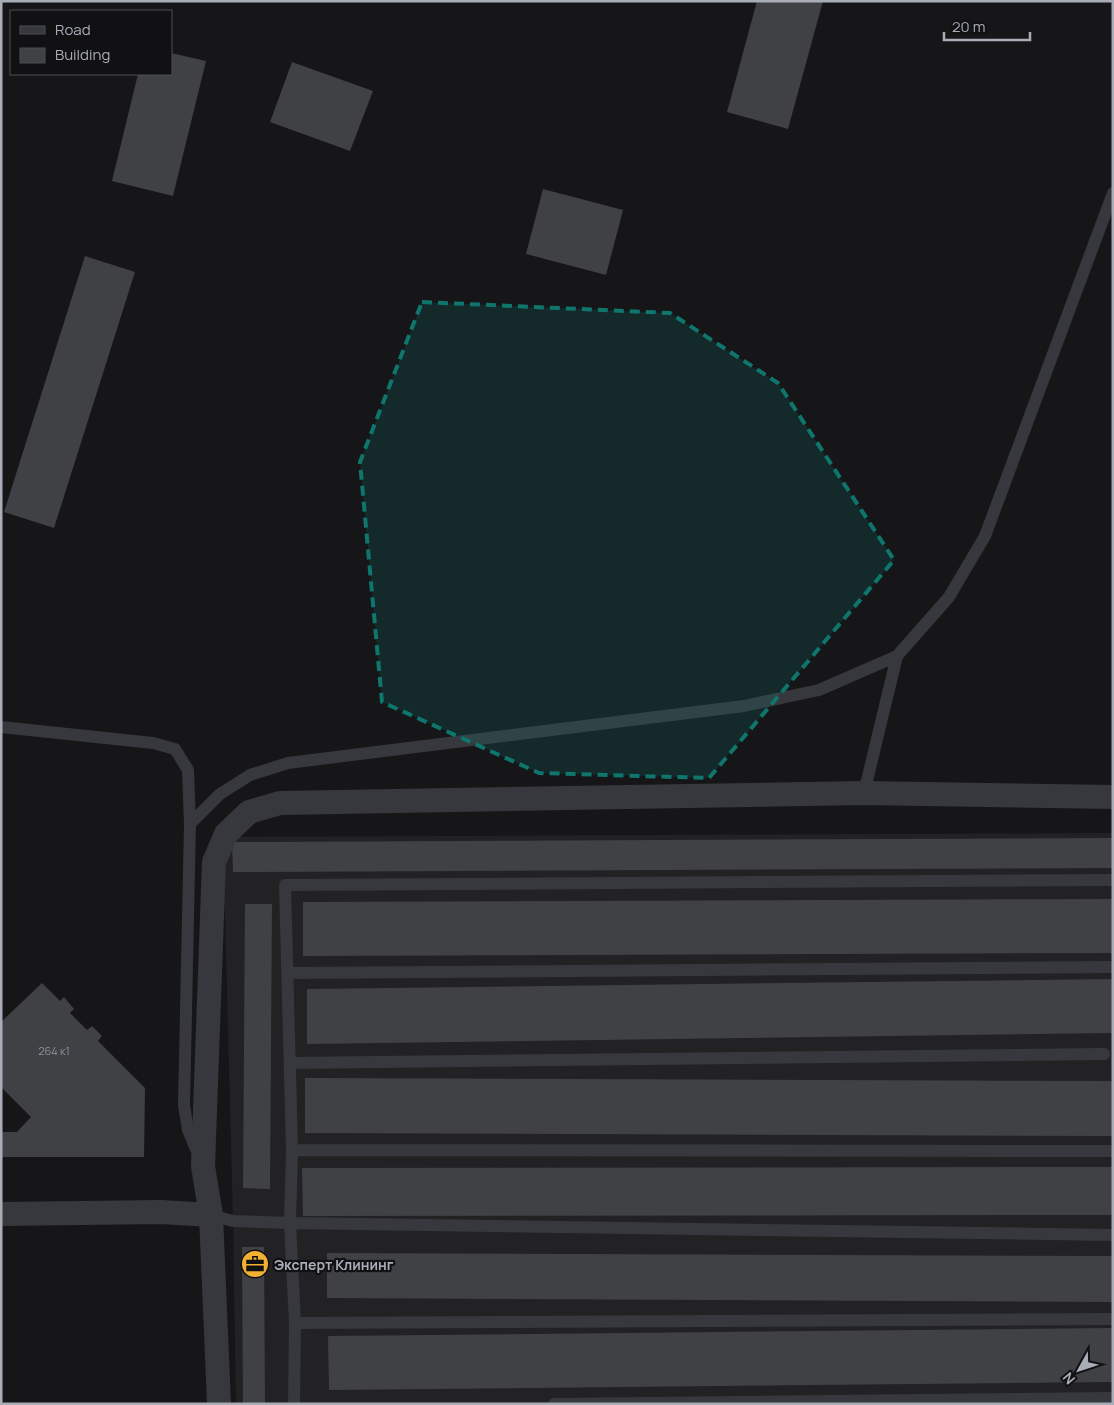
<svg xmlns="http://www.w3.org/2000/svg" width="1114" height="1405" viewBox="0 0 1114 1405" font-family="Manrope,sans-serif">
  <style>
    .built { fill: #222225 }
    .building { fill: #404145 }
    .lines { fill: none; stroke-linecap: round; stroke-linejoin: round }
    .service { stroke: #37383d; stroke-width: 12 }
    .minor { stroke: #37383d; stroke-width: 24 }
    .marked { fill: #0f766e; fill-opacity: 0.2; stroke: #0f766e; stroke-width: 4; stroke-dasharray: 10 6; stroke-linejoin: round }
    .labels { text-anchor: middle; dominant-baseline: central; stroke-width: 4.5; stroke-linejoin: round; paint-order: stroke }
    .number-label { font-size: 11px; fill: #8e929b }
    .poi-label { font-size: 14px; font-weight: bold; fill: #a8adb8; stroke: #111113; text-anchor: start }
  </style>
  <rect width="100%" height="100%" fill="#161618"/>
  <path class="built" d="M 1113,833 L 1113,1404 L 236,1404 L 233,1221 L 223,837 Z"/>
  <path class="building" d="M 757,1 L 823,1 L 788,129 L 727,112 Z
    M 171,53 L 206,61 L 173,196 L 112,181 L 138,74 L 171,74 Z
    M 292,62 L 373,91 L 350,151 L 270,122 Z
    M 543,189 L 623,210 L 606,275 L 526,254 Z
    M 85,256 L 135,272 L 54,528 L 4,512 Z
    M 1113,838 L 1113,868 L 233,872 L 232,842 Z
    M 1113,899 L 1113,953 L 303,956 L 303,902 Z
    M 245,904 L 272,904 L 270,1189 L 243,1188 Z
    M 1113,979 L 1113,1033 L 307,1044 L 307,989 Z
    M 42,983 L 60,1001 L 64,997 L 74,1009 L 70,1013 L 87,1030 L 92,1026 L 102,1036 L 98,1041 L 145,1088 L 144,1157 L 1,1157 L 1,1132 L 17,1132 L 31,1117 L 1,1087 L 1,1022 Z
    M 305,1078 L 1113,1081 L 1113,1136 L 305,1133 Z
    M 1113,1167 L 1113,1215 L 303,1216 L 302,1168 Z
    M 242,1247 L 264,1247 L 265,1404 L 243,1404 Z
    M 327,1253 L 1113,1256 L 1113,1302 L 327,1298 Z
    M 1113,1328 L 1113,1382 L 329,1390 L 328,1336 Z"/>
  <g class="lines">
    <path class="service" d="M 1,727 L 153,743 L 175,749 L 188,770 L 190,824 L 184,1105 L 188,1130 L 198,1154
      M 864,793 L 897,656 L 949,597 L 985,536 L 1113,193
      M 190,824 L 220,794 L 250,775 L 288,763 L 744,706 L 819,690 L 897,656
      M 287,973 L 1113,967
      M 290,1063 L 1104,1054
      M 292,1150 L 1113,1151
      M 211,1215 L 233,1221 L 290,1223 L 1113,1235
      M 295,1323 L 1113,1319
      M 294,1404 L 295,1323 L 290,1223 L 292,1150 L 285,885 L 1113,880
      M 554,1404 L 1113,1398"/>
    <path class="minor" d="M 1,1214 L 161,1212 L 211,1215
      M 219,1404 L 211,1215 L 203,1166 L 214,862 L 226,834 L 249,812 L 280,803 L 864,793 L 1113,797"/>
  </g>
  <path class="marked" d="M 422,302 L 670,313 L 778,383 L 894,560 L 709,778 L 539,773 L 382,702 L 360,462 Z"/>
  <defs>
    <symbol id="office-disc" viewBox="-11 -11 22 22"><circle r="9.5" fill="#f2b134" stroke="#111113"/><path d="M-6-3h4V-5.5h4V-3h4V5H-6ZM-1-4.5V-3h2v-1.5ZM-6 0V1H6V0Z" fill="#111"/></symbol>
  </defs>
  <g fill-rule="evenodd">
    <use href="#office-disc" x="239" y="1248" width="32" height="32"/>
  </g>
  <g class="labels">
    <g class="number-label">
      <text x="54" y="1050">264 к1</text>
    </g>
    <g class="poi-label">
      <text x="274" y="1264">Эксперт Клининг</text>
    </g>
  </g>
  <rect width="1114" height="1405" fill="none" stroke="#a8adb8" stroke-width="5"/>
  <rect x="10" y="10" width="162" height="65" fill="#111113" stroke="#4d4f55"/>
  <rect x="20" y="26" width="25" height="8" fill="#37383d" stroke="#4d4f55"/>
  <text x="55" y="35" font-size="15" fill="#a8adb8">Road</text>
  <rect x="20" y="48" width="25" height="15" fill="#404145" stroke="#4d4f55"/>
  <text x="55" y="60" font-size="15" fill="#a8adb8">Building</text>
  <g transform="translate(1079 1370) rotate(230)" stroke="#111113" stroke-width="4" paint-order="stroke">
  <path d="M0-4L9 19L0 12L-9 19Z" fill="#a8adb8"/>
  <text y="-8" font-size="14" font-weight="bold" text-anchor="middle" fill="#a8adb8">N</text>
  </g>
  <path d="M944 32v8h86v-8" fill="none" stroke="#a8adb8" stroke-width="2.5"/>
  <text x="952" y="32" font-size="15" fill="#a8adb8" stroke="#111113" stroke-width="4" paint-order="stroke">20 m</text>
</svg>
